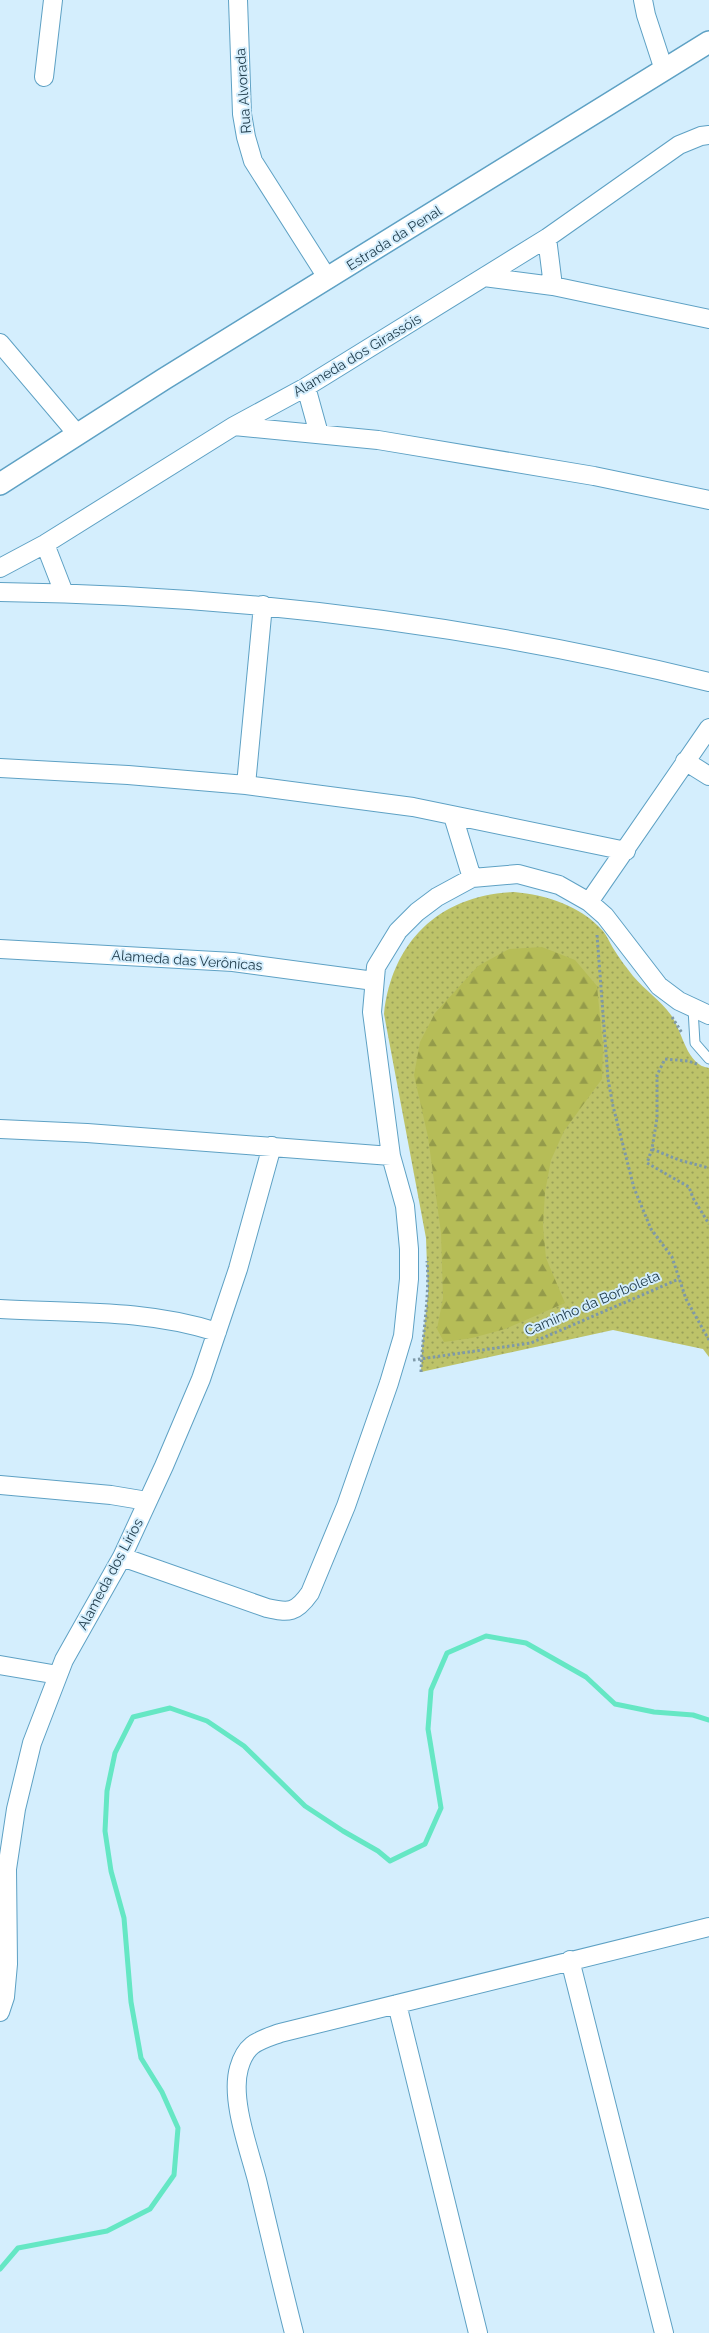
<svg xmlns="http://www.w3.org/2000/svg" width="709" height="2333" viewBox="0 0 709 2333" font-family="Raleway,sans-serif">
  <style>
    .grass { fill: url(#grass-dots) }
    .forest { fill: url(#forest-firs) }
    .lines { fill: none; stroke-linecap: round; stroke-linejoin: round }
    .stream { stroke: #65e7c4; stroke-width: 5 }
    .service-casing { stroke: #5ea1c4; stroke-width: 11 }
    .minor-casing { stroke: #5ea1c4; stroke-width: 20 }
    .tertiary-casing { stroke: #5ea1c4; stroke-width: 24 }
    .path { stroke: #7e99a8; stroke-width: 3; stroke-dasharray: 2.5 2.5; stroke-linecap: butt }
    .service { stroke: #fff; stroke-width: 9 }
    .minor { stroke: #fff; stroke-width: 18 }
    .tertiary { stroke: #fff; stroke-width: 21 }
    .labels { text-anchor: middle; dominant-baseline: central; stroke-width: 4; stroke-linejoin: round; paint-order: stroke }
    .street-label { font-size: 14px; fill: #213d4c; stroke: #d4eefd }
  </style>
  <defs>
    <pattern id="grass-dots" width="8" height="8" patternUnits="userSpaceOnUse" patternTransform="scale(1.25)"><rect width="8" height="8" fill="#bdc369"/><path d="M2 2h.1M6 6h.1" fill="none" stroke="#99a059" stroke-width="1.8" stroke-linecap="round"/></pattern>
    <pattern id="forest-firs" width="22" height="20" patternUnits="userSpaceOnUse" patternTransform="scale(1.25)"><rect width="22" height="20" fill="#b6bd57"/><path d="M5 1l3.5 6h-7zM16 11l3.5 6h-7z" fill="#949b4a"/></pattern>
  </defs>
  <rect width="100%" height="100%" fill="#d4eefd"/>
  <path class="grass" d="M 514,892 C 547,895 581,906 603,931 C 607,936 610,943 613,948 C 619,958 626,967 633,976 C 645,990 660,1000 671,1015 C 683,1032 686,1065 709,1068 L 709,1357 L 703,1349 L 613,1330 L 421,1372 L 422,1348 L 428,1293 L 426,1238 L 384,1014 C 392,941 440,895 514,892 Z"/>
  <path class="forest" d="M 542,947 L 575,960 L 597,986 L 603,1047 L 602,1079 L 564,1131 L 551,1160 L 545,1192 L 543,1226 L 546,1258 L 565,1303 L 505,1329 L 472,1338 L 444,1342 L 437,1329 L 443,1298 L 441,1233 L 428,1137 L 414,1075 L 420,1042 L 435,1013 L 478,966 L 509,949 Z"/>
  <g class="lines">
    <path class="stream" d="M 0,2269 L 18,2248 L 107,2231 L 150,2209 L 174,2175 L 178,2128 L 162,2092 L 141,2058 L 131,2002 L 124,1918 L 111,1871 L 105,1831 L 107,1791 L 115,1753 L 133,1717 L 170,1708 L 207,1721 L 244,1746 L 305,1806 L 343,1831 L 378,1851 L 390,1861 L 425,1844 L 441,1808 L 428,1729 L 431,1690 L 447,1653 L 486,1636 L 526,1643 L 586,1677 L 615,1704 L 654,1712 L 693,1715 L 709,1720"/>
    <defs>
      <path id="service" d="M 693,1009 L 695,1043 L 709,1059"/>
      <path id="minor" d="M 238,0 L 242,114 L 246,137 L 253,161 L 328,279
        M 643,0 L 646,15 L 664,70
        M 44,77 L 53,0
        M 547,238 L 553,286
        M 484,277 L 553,286 L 709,319
        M 0,343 L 78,435
        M 306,387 L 319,434
        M 234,426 L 378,440 L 594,476 L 709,500
        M 45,544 L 64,593
        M 0,568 L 45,544 L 234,426 L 306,387 L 547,238 L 679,145 L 701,136 L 709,135
        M 0,592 C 239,595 477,625 709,682
        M 685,761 L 709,776
        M 0,768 L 128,775 L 246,785 L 413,807 L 626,851
        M 246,785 L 263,605
        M 453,816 L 472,878
        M 589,902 L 709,728
        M 0,949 L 233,962 L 374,981
        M 0,1129 L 87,1133 L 391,1156
        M 0,1309 C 72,1313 147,1309 217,1332
        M 0,1485 L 111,1495 L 147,1501
        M 122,1557 L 267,1608 C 289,1613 296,1613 310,1593 L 346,1506 L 389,1383 L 403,1336 L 409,1279 L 409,1249 L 405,1206 L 391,1156 L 372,1012 L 376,967 L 398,931 L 417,912 L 437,897 L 472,878 L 518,874 L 559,885 L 589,902 L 605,916 L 659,986 L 679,1001 L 709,1015
        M 0,1665 L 58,1675
        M 570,1960 L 664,2333
        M 397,2004 L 478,2333
        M 0,2012 L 5,1997 L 8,1964 L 7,1869 L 16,1809 L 32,1743 L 64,1660 L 122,1557 L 164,1466 L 201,1379 L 238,1269 L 272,1146
        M 294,2333 C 281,2282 269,2231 257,2180 C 249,2149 230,2099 239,2068 C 246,2043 258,2041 280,2033 L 709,1927"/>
      <path id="tertiary" d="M 0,484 L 164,379 L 709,42"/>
    </defs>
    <use href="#service" class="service-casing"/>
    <use href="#minor" class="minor-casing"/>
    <use href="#tertiary" class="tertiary-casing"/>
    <path class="path" d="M 597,935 L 608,1079 L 613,1106 L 634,1188 L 651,1229 L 672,1257 L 686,1299 L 709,1340
      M 672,1017 L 682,1033
      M 697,1064 L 688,1061 L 665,1059 L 657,1075 L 657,1118 L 652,1149 L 679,1160 L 709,1168
      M 652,1149 L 647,1163 L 689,1187 L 693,1198 L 709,1224
      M 413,1360 L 531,1343 L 679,1279
      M 421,1372 C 422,1335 430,1298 427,1261"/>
    <use href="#service" class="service"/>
    <use href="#minor" class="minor"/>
    <use href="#tertiary" class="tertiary"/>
  </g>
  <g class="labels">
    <g class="street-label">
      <text transform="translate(243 91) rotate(-94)">Rua Alvorada</text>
      <text transform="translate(394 238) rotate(-32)">Estrada da Penal</text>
      <text transform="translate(357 355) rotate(-31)">Alameda dos Girassóis</text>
      <text transform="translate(187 960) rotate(4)">Alameda das Verônicas</text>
      <text transform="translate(592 1303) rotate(-23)">Caminho da Borboleta</text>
      <text transform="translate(110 1574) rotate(-62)">Alameda dos Lírios</text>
    </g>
  </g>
</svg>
